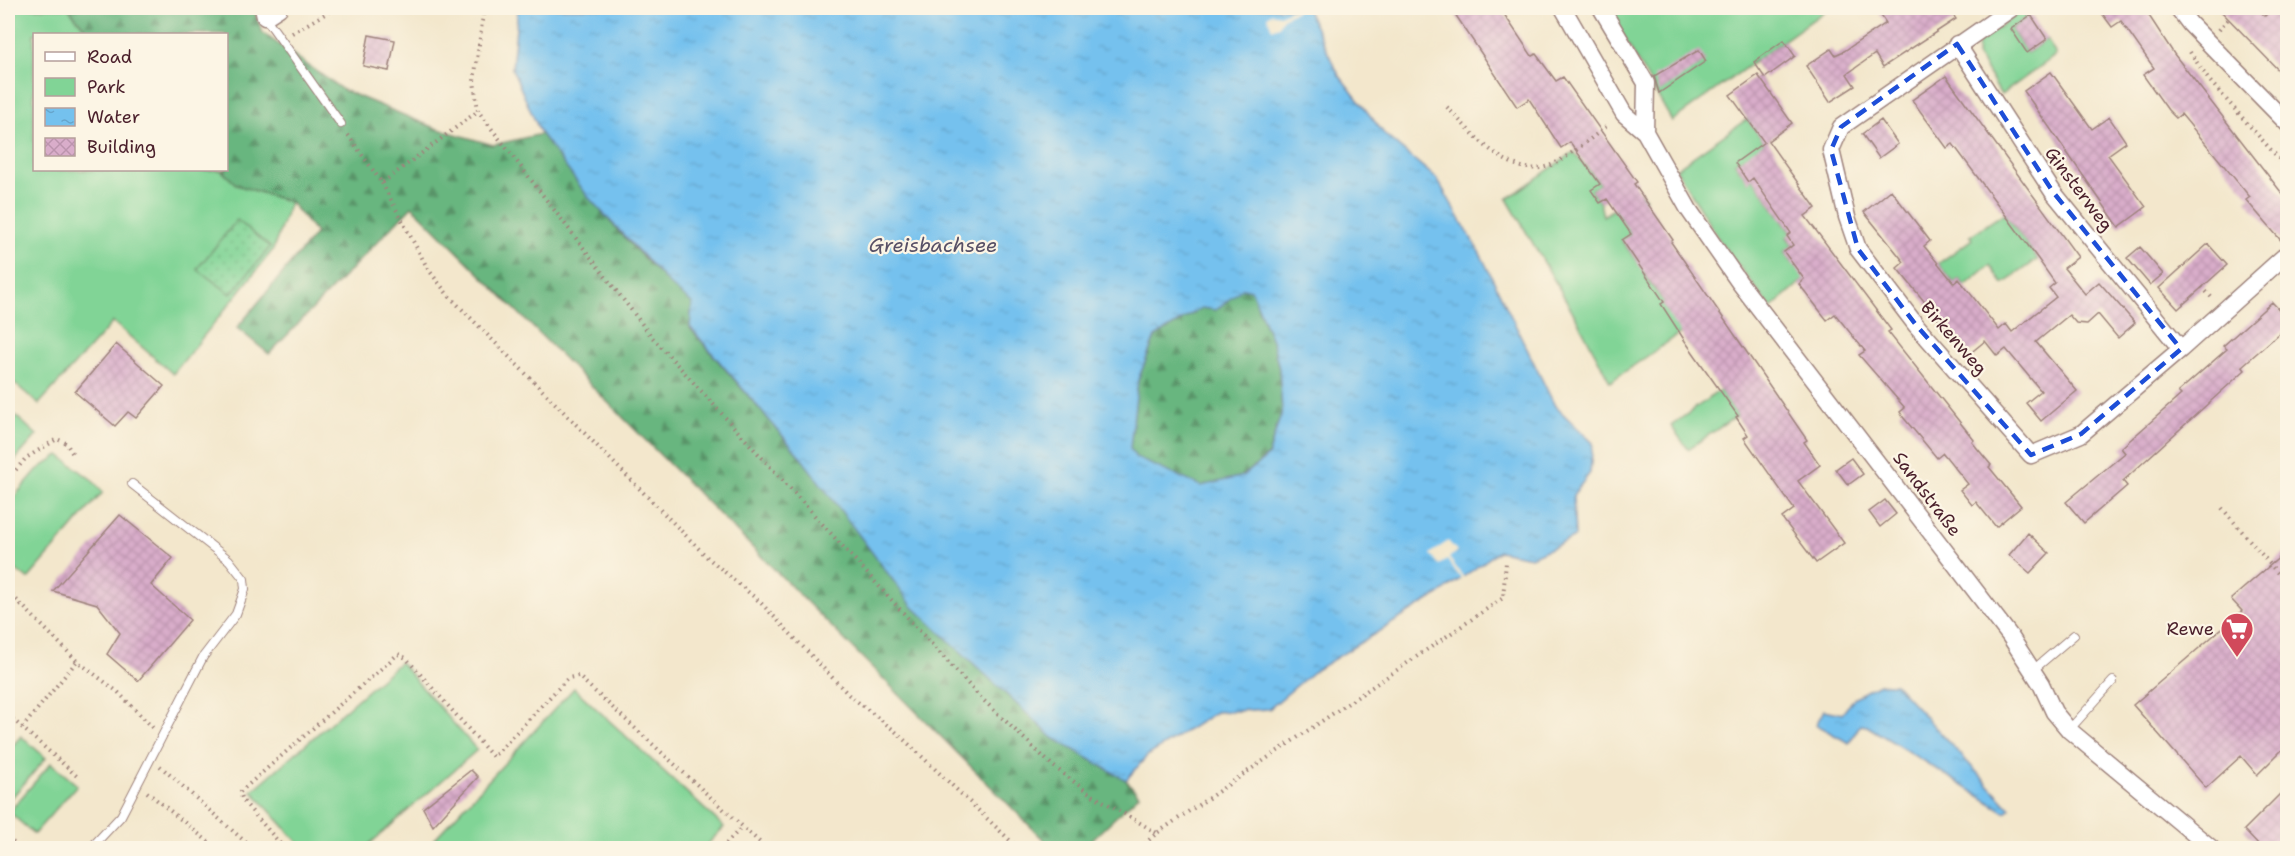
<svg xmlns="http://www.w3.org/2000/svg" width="2295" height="856" viewBox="0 0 2295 856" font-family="'Shantell Sans',sans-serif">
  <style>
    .green { fill: #81d496; stroke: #667a60; stroke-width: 1.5 }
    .forest { fill: url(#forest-firs); stroke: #596a55; stroke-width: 1.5 }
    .park { fill: url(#park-dots); stroke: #667a60; stroke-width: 1.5 }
    .water { fill: url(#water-ripples); stroke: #5f708c; stroke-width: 1.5; fill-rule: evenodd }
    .pier { fill: #f3e7cc }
    .building { fill: url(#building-cross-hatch) }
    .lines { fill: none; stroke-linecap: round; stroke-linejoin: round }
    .service-casing { stroke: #9e837c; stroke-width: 10 }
    .minor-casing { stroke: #9e837c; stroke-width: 19 }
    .path { stroke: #9e837c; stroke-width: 4; stroke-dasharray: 1.5 4.5; stroke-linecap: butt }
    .service { stroke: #fff; stroke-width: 8 }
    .minor { stroke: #fff; stroke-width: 16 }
    .marked { fill: none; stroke: #1d4ed8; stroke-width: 4.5; stroke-dasharray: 12 8; stroke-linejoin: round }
    .labels { text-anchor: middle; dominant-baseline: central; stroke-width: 4.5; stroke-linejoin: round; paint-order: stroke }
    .street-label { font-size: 18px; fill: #4a1f2b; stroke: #fcf5e5 }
    .poi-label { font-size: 18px; fill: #4a1f2b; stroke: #fcf5e5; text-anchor: end }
    .water-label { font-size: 20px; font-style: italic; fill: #575066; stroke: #fcf5e5 }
  </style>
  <defs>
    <pattern id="forest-firs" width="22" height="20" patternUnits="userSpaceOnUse" patternTransform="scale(1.5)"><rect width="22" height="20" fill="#68b67f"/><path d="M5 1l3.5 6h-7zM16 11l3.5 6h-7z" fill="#589368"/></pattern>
    <pattern id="park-dots" width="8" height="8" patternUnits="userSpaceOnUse" patternTransform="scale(1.5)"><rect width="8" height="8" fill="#81d496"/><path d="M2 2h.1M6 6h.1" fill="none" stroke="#71b681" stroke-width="1.8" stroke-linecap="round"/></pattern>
    <pattern id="water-ripples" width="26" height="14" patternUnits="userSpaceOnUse" patternTransform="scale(1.5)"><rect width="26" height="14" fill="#74c1ee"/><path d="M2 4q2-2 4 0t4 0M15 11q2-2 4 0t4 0" fill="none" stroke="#66a5cc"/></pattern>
    <pattern id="building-cross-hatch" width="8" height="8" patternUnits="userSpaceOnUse" patternTransform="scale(1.5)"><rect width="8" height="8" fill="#d9adca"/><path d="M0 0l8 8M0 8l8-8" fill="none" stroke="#bc94ae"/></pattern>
  </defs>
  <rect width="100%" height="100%" fill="#fcf5e5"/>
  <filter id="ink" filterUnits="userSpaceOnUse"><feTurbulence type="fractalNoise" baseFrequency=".0167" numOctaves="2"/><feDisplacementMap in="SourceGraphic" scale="12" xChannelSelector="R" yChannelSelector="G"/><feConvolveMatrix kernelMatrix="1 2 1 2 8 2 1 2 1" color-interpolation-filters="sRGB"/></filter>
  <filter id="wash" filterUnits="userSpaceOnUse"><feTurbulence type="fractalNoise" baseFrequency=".008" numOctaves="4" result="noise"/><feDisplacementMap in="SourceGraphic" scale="24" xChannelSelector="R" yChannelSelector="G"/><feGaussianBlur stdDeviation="1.35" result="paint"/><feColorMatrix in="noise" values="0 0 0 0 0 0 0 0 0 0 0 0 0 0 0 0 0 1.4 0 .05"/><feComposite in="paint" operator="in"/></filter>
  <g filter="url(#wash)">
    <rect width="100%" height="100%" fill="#f3e7cc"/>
    <path class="green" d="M 8,8 L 68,8 L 90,34 L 34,34 L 34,170 L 221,170 L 237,185 L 290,202 L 273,250 L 173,374 L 113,322 L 39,404 L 8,378 Z
      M 1607,8 L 1829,8 L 1672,121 Z
      M 2026,8 L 2031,15 L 2011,29 L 2027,53 L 2047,39 L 2056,55 L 2001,95 L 1977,55 L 1978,42 Z
      M 1747,119 L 1765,143 L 1735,163 L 1748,181 L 1752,178 L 1756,182 L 1791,233 L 1787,237 L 1793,245 L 1784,252 L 1797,269 L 1808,276 L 1771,308 L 1721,243 L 1676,169 Z
      M 1574,152 L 1600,184 L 1591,190 L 1600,203 L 1603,216 L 1640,192 L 1646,199 L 1621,218 L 1631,234 L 1622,241 L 1639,264 L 1661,261 L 1644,274 L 1664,302 L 1701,319 L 1610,382 L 1577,319 L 1507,199 Z
      M 2004,213 L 2038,259 L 2003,284 L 1990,265 L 1965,286 L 1959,279 L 1954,283 L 1938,264 L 1972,239 L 1970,236 Z
      M 1720,390 L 1738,415 L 1688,449 L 1671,426 Z
      M 8,409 L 37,435 L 8,468 Z
      M 59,455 L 91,479 L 103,492 L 28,579 L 8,564 L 8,504 L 37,470 Z
      M 400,662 L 477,750 L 365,848 L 303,848 L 252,791 Z
      M 574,688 L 724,827 L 704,848 L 426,848 Z
      M 21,736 L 46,758 L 8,802 L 8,751 Z
      M 51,763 L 77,785 L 34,834 L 9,812 Z"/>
    <path class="forest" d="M 68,8 L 253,8 L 263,33 L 343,90 L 435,128 L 493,145 L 541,134 C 586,194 634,255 692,303 L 690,328 L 799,455 L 1053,738 L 1126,780 L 1139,795 L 1083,848 L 1052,848 L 412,206 L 269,354 L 237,328 L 316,233 L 290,202 L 237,185 L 221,170 L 226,170 L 226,34 L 90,34 Z
      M 1243,287 L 1251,290 L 1273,343 L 1279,369 L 1282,411 L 1268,455 L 1243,476 L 1201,487 L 1136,458 L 1130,448 L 1138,380 L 1155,337 L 1201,308 L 1216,310 Z"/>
    <path class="park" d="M 237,220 L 270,247 L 231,294 L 197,269 Z"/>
    <path class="water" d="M 518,8 L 1306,8 L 1339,75 L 1385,135 L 1437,179 L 1482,257 L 1555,406 L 1593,443 L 1590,473 L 1573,495 L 1575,537 L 1531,557 L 1499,551 L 1441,593 L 1313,672 L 1269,709 L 1216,712 L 1147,756 L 1126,780 L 1053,738 L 913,607 L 799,455 L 690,327 L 692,303 L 671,286 L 589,198 L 541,134 L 512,69 ZM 1243,288 L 1251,290 L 1273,343 L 1279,369 L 1282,411 L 1268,456 L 1243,476 L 1201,486 L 1136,458 L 1130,448 L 1138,380 L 1155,337 L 1201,308 L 1216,310 Z
      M 1879,684 L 1895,684 L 2010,808 L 2005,812 L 1867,726 L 1860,725 L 1849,743 L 1816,725 L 1824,710 L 1842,714 L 1855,697 Z"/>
    <path class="pier" d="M 1295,8 L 1302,8 L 1283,18 L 1279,26 L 1272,29 L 1267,16 L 1272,13 L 1280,15 Z
      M 1448,541 L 1457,551 L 1449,558 L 1465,579 L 1463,581 L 1447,560 L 1439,565 L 1430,554 Z"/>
    <g id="blocks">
      <path class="building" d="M 1451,8 L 1500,8 L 1532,56 L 1536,54 L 1556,81 L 1563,77 L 1637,182 L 1634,184 L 1673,240 L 1671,242 L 1807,440 L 1804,442 L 1820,465 L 1798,481 L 1844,543 L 1816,563 L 1782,518 L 1794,509 L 1744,438 L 1748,435 L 1736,417 L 1738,416 L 1685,341 L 1661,304 L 1664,302 L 1622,240 L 1631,234 L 1607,199 L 1600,203 L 1591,190 L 1600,184 L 1570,142 L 1561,148 L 1529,99 L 1517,107 Z
        M 1876,8 L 1948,8 L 1956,19 L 1883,67 L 1875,54 L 1847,74 L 1855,86 L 1830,102 L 1806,66 L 1831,49 L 1835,55 L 1844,51 L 1886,23 Z
        M 2098,8 L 2144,8 L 2174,54 L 2288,201 L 2288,243 L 2284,244 L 2246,200 L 2250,197 L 2181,114 L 2176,118 L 2168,110 L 2143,75 L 2154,68 L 2121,21 L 2112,27 Z
        M 2218,8 L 2257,8 L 2265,16 L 2273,8 L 2288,8 L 2288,80 Z
        M 2031,15 L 2047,39 L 2027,53 L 2011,29 Z
        M 369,35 L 395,40 L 389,71 L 363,66 Z
        M 1784,40 L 1795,56 L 1765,78 L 1754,62 Z
        M 1699,50 L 1706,61 L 1659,93 L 1654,76 Z
        M 2051,72 L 2092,129 L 2109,117 L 2126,142 L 2108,155 L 2146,207 L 2119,227 L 2024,91 Z
        M 1758,75 L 1792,123 L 1768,141 L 1816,208 L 1805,216 L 1891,330 L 1888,332 L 1974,440 L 1972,442 L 1991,465 L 1989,467 L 2021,506 L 1996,527 L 1976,502 L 1972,505 L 1960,490 L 1968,484 L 1943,453 L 1937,458 L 1903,417 L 1900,412 L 1905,408 L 1859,355 L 1865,351 L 1835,314 L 1827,320 L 1799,284 L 1804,279 L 1784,252 L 1793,245 L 1787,236 L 1791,233 L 1753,178 L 1748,182 L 1735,163 L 1764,142 L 1730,95 Z
        M 1946,76 L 2078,257 L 2064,268 L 2085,294 L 2099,282 L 2135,323 L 2118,338 L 2098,314 L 2087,324 L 2076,323 L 2069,315 L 2036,342 L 2077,391 L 2041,421 L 2026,403 L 2041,391 L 2006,349 L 1997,356 L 1985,341 L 1968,355 L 1897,268 L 1904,262 L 1864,212 L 1891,190 L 1930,241 L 1924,246 L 1954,283 L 1959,279 L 1999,330 L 2006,324 L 2012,332 L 2056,297 L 2049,288 L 2055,283 L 2038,259 L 1953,144 L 1947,148 L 1912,100 Z
        M 1881,120 L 1898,144 L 1879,158 L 1862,134 Z
        M 2208,244 L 2227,265 L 2178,309 L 2159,288 Z
        M 2140,247 L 2163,274 L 2150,285 L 2127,258 Z
        M 2272,302 L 2288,319 L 2288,326 L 2242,366 L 2245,370 L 2123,481 L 2127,486 L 2084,523 L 2066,502 L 2125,453 L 2121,448 L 2181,395 L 2178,392 L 2227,349 L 2223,346 Z
        M 116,344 L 164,386 L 136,418 L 128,412 L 115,426 L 75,392 Z
        M 1851,458 L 1863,474 L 1848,485 L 1836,469 Z
        M 1885,500 L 1896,514 L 1880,527 L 1869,512 Z
        M 120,515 L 173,558 L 151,585 L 190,620 L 138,681 L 107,654 L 120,633 L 97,604 L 53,591 Z
        M 2028,533 L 2049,553 L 2030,573 L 2009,555 Z
        M 2288,550 L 2288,744 L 2257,775 L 2241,756 L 2206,788 L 2133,705 L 2242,611 L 2231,599 Z
        M 471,770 L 478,777 L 433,826 L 423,808 Z
        M 2288,786 L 2288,849 L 2262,849 L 2244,830 Z"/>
    </g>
  </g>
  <g filter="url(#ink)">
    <use href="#blocks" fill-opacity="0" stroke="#9e837c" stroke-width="1.5"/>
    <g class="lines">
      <defs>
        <path id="service" d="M 265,17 L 341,124
          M 2033,670 L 2074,635
          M 2069,730 L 2113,681
          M 91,848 L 121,816 L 203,657 L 236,614 L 245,589 L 244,579 L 229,560 L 132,484"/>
        <path id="minor" d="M 263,8 L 265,17 L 279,8
          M 1563,8 L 1624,114 L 1645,132 L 1689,210 L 1739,282 L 2010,636 L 2041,684 L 2054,712 L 2069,730 L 2211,848
          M 1601,8 L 1646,83 L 1645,132
          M 2012,8 L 1841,127 L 1831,150 L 1847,217 L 1858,249 L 1916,325 L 2031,455 L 2081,434 L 2181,349 L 2288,253
          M 2178,8 L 2190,24 L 2288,124
          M 1957,44 L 2053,192 L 2181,349"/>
      </defs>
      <use href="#service" class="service-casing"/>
      <use href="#minor" class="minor-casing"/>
      <path class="path" d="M 484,8 L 474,81 L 478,111 L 652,337 L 978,695 L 1053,766 L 1089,793 L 1157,833
        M 2219,30 L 2228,19
        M 292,33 L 335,8
        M 2190,52 L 2208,79 L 2288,169
        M 1447,107 C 1472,133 1511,182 1551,165 C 1572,156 1591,137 1609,125
        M 348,135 L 382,183 L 478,111
        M 382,183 L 428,269 L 448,295 L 707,557 L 760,602 L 849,695 L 895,731 L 1018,848
        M 2202,287 L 2212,298
        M 8,479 L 26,458 L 57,439 L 66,443 L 74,456
        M 2222,508 L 2281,577
        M 8,591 L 77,661 L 118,692 L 153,728
        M 8,609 L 21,605
        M 8,715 L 79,778
        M 22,728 L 77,661
        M 160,766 L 252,848
        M 147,792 L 216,848
        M 8,838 L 19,848
        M 284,848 L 243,801 L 240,792 L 398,654 L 406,658 L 493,757 L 568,678 L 578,676 L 766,848
        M 722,848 L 742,827
        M 1140,848 L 1157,833 L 1503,598 L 1506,562"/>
      <use href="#service" class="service"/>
      <use href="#minor" class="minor"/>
    </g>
  </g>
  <path class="marked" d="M 1957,44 L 2053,192 L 2181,349 L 2081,434 L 2031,455 L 1916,325 L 1858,249 L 1831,150 L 1841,127 Z"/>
  <defs>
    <symbol id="supermarket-pin" viewBox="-11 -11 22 30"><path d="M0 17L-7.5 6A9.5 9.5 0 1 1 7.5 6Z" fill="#d1495b" stroke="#fcf5e5"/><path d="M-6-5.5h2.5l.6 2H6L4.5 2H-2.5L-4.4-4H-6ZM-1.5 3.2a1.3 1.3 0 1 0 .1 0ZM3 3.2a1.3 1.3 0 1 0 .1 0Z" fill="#fff"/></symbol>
  </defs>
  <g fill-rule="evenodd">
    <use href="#supermarket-pin" x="2218" y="610" width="38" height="52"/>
  </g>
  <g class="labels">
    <g class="street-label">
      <text transform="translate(2079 189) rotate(53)">Ginsterweg</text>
      <text transform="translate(1954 338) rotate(49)">Birkenweg</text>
      <text transform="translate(1927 494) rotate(53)">Sandstraße</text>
    </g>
    <g class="poi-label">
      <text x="2214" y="629">Rewe</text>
    </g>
    <g class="water-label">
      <text x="933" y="245">Greisbachsee</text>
    </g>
  </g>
  <rect width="2295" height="856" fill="none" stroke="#fcf5e5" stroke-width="30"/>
  <rect x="33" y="33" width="195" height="138" fill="#fcf5e5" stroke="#b59f9b" stroke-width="1.5"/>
  <rect x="45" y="52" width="30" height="9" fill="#ffffff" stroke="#b59f9b" stroke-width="1.5"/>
  <text x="87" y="63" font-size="18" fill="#4a1f2b">Road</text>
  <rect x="45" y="78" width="30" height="18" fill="#81d496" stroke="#b59f9b" stroke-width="1.5"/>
  <text x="87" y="93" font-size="18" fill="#4a1f2b">Park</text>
  <rect x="45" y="108" width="30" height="18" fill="url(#water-ripples)" stroke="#b59f9b" stroke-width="1.5"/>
  <text x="87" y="123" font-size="18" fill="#4a1f2b">Water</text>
  <rect x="45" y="138" width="30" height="18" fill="url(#building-cross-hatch)" stroke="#b59f9b" stroke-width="1.5"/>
  <text x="87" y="153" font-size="18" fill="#4a1f2b">Building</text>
</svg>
